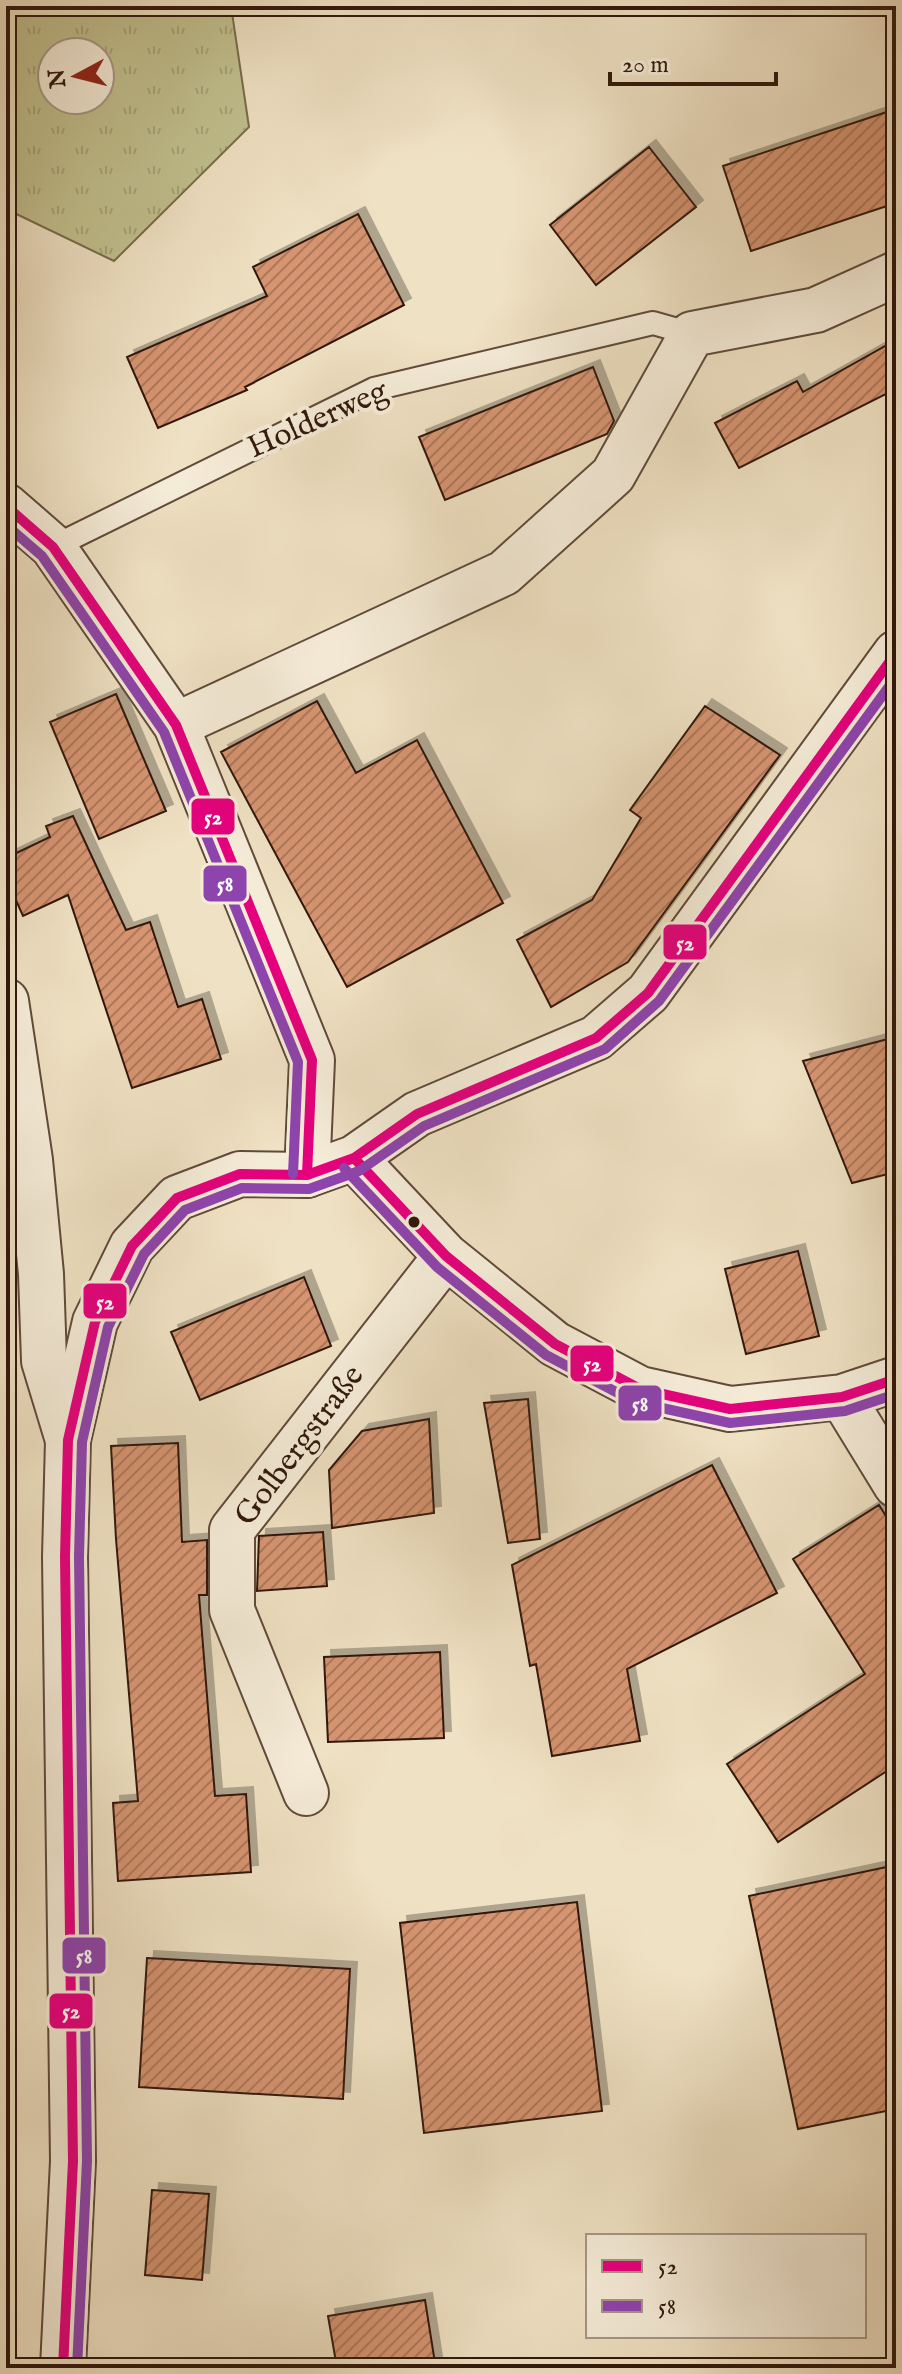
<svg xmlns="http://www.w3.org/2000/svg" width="902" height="2374" viewBox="0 0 902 2374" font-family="'IM FELL English',serif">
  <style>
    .grass { fill: url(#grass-tufts); stroke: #786c4d; stroke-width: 2; fill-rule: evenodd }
    .building { fill: url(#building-hatch); stroke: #30180c; stroke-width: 2; filter: url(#shadow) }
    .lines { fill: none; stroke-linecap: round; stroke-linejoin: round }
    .service-casing { stroke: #604a3a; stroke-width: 26 }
    .minor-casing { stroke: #604a3a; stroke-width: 48 }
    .tertiary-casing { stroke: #604a3a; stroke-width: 48 }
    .service { stroke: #f5ecd8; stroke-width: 22 }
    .minor { stroke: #f5ecd8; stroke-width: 44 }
    .tertiary { stroke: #f5ecd8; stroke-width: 44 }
    .bus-1-casing { stroke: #f5ecd8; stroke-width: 16 }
    .bus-2-casing { stroke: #f5ecd8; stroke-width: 16 }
    .bus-1 { stroke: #e5007d; stroke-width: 10 }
    .bus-2 { stroke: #8e44ad; stroke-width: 10 }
    .bus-dot { fill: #30180c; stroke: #f5ecd8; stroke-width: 3 }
    .labels { text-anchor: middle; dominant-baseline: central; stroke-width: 8; stroke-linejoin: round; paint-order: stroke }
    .street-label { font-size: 32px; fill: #30180c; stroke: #f5ecd8 }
    .line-badge { stroke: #f5ecd8; stroke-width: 3 }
    .badge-label { font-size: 22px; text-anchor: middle; font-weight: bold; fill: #fff }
  </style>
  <defs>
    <pattern id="grass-tufts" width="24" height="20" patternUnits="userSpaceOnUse" patternTransform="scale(2)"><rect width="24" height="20" fill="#c1c08e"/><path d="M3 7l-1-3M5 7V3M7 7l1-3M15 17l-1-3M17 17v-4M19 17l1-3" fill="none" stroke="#a6a479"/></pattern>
    <pattern id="building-hatch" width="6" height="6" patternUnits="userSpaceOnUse" patternTransform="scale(2)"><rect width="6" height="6" fill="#d6946f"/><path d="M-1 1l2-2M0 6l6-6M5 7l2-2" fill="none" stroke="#ae785a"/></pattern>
    <filter id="shadow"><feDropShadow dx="7" dy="-7" stdDeviation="0" flood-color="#0004"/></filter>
  </defs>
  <rect width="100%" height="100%" fill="#efe1c3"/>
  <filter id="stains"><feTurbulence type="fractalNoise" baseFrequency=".0025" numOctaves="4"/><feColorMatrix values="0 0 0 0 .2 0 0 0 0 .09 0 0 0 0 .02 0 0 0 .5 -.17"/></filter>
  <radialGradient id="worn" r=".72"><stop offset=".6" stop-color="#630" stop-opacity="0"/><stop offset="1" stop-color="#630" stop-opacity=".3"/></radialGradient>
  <path class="grass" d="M 6,6 L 231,6 L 249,127 L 114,261 L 6,209 ZM 52,52 L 100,52 L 100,100 L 52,100 Z"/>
  <path class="building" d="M 896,109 L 896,203 L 751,251 L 723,166 Z
    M 649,147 L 696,207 L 596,285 L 550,225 Z
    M 358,214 L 404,305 L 245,387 L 247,390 L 158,428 L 127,357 L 267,296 L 253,267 Z
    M 896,340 L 896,389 L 739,468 L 715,423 L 797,381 L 803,392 Z
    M 593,367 L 614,421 L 607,434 L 445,500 L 419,437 Z
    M 116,694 L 166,811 L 99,839 L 50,722 Z
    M 317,701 L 356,773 L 417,740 L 503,903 L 347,987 L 221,752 Z
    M 705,706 L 780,755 L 628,962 L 551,1007 L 517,940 L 592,900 L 641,818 L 630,810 Z
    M 73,816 L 126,930 L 150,922 L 178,1007 L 202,999 L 221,1059 L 132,1088 L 68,895 L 23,916 L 6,878 L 6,858 L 50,837 L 46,826 Z
    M 888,1039 L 896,1072 L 896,1172 L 852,1183 L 803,1061 Z
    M 798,1251 L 819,1336 L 746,1354 L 725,1269 Z
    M 304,1277 L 331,1346 L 200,1400 L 171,1332 Z
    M 528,1399 L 540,1539 L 508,1543 L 484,1403 Z
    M 429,1419 L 434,1513 L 332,1528 L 329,1470 L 362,1431 Z
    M 178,1443 L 182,1542 L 207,1540 L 207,1595 L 199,1595 L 215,1796 L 246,1794 L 251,1872 L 118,1881 L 113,1803 L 138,1801 L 116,1539 L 111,1446 Z
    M 712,1465 L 777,1593 L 627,1669 L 640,1741 L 552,1756 L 536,1664 L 530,1666 L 512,1565 Z
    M 879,1505 L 896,1532 L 896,1765 L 778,1842 L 727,1764 L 865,1674 L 793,1559 Z
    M 323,1532 L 327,1586 L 257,1591 L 259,1536 Z
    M 440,1652 L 444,1738 L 328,1742 L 324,1657 Z
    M 896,1865 L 896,2109 L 798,2129 L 749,1896 Z
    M 577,1902 L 602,2111 L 424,2133 L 400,1923 Z
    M 147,1958 L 350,1969 L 343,2099 L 139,2087 Z
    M 152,2190 L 209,2194 L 202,2280 L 145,2275 Z
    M 425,2300 L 435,2363 L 405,2368 L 337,2368 L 328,2316 Z"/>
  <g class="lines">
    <defs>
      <path id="service" d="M 53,547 L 374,389 L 653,323 L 692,334"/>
      <path id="minor" d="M 6,506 L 53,547 L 176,725 L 312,1060 L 307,1175 L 354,1158 L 417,1114 L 596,1038 L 648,993 L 896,653
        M 176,725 L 504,573 L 613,475 L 692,334 L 816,310 L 896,274
        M 6,1001 L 30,1160 L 41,1274 L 44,1361 L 68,1440
        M 354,1158 L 446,1256 L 477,1281 L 555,1344 L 640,1389 L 730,1409 L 842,1397 L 896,1379
        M 842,1397 L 896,1485
        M 306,1793 L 232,1610 L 232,1530 L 446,1256"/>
      <path id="tertiary" d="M 63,2368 L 73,2161 L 65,1557 L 68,1440 L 95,1322 L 132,1246 L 177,1198 L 240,1174 L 307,1175"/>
    </defs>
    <use href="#service" class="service-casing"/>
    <use href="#minor" class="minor-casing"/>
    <use href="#tertiary" class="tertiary-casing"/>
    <use href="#service" class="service"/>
    <use href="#minor" class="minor"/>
    <use href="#tertiary" class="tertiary"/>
    <defs>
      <path id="bus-1" d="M 6,506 L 53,547 L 176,725 L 312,1060 L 307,1175
        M 354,1158 L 446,1256 L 555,1344 L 640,1389 L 730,1409 L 842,1397 L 896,1379
        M 63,2368 L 73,2161 L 65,1557 L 68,1440 L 95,1322 L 132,1246 L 177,1198 L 240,1174 L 307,1175 L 354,1158 L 417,1114 L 596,1038 L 648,993 L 896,653"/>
      <path id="bus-2" d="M 6,525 L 42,556 L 164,732 L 298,1062 L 293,1174
        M 344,1168 L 437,1267 L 546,1355 L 635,1402 L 730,1423 L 845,1411 L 896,1394
        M 77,2368 L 87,2161 L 79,1557 L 82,1442 L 108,1327 L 144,1254 L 185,1210 L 242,1188 L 309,1189 L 359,1171 L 424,1126 L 605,1049 L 659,1001 L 896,677"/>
    </defs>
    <use href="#bus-1" class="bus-1-casing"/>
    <use href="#bus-2" class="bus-2-casing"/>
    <use href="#bus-1" class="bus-1"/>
    <use href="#bus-2" class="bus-2"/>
  </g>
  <circle class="bus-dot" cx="414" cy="1222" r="7"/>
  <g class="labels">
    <g class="street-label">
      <text transform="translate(318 420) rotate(-24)">Holderweg</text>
      <text transform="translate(300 1446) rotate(-53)">Golbergstraße</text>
    </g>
  </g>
  <g class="line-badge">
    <rect x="190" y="797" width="46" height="39" rx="8" fill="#e5007d"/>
    <rect x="202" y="864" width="46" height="39" rx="8" fill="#8e44ad"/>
    <rect x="662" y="923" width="46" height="38" rx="8" fill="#e5007d"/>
    <rect x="82" y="1282" width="46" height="38" rx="8" fill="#e5007d"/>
    <rect x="569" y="1344" width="46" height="39" rx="8" fill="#e5007d"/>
    <rect x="617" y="1384" width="46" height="38" rx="8" fill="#8e44ad"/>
    <rect x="61" y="1936" width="46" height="39" rx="8" fill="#8e44ad"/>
    <rect x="48" y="1992" width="46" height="38" rx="8" fill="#e5007d"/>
  </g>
  <g class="badge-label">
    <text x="213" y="824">52</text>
    <text x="225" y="891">58</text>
    <text x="685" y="950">52</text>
    <text x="105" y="1309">52</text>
    <text x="592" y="1371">52</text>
    <text x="640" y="1411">58</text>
    <text x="84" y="1963">58</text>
    <text x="71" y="2018">52</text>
  </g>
  <rect width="902" height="2374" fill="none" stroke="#efe1c3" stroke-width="32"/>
  <rect x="8" y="8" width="886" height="2358" fill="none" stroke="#30180c" stroke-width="4"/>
  <rect x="16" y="16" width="870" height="2342" fill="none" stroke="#30180c" stroke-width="2"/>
  <rect x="586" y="2234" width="280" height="104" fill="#f5ecd8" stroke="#a69786" stroke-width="2"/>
  <rect x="602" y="2260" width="40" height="12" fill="#e5007d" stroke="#a69786" stroke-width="2"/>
  <text x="658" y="2274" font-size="24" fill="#30180c">52</text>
  <rect x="602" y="2300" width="40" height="12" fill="#8e44ad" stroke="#a69786" stroke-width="2"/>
  <text x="658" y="2314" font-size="24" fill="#30180c">58</text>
  <g transform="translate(76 76) rotate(263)"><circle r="38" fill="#f5ecd8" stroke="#a69786" stroke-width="2"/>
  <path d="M0-6L14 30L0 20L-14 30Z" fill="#8f2418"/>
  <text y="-12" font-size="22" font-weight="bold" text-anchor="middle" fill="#30180c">N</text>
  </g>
  <path d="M610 72v12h166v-12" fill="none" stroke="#30180c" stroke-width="4"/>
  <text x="622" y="72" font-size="24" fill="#30180c" stroke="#f5ecd8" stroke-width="6" paint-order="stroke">20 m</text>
  <rect width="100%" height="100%" filter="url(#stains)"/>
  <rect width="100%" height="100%" fill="url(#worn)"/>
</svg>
